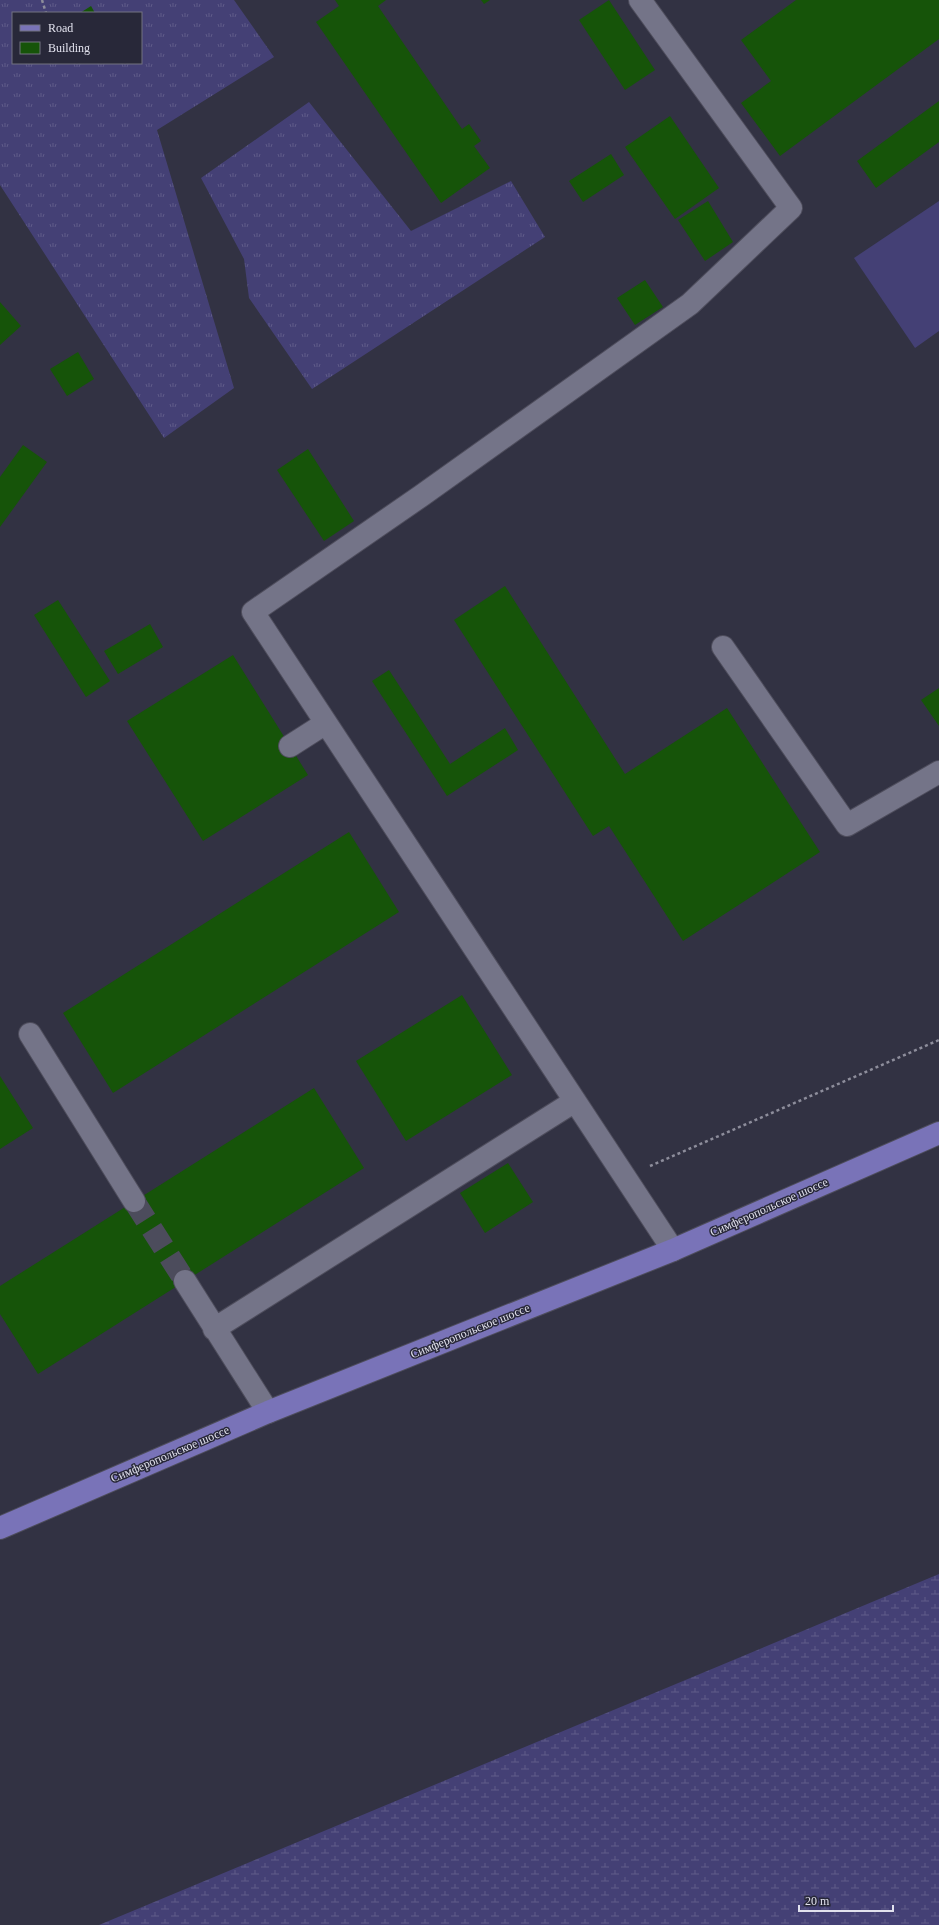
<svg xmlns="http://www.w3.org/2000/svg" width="939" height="1925" viewBox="0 0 939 1925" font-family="Georgia,serif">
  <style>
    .grass { fill: url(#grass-tufts); fill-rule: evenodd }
    .wetland { fill: url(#wetland-marsh) }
    .garden { fill: #444075 }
    .building { fill: #165409 }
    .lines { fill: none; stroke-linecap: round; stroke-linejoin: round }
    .minor-tunnel { stroke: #4c4c5c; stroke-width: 22; stroke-dasharray: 22 11; stroke-linecap: butt }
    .minor-casing { stroke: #4e4d5c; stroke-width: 24 }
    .major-casing { stroke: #4e4d5c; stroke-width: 24 }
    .path { stroke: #8d8d9b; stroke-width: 2.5; stroke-dasharray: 3 3; stroke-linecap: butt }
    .minor { stroke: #747488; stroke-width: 22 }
    .major { stroke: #7973b8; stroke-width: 22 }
    .labels { text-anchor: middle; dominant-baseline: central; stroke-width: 3; stroke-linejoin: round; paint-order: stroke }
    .street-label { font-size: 12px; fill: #e1e1ed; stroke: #282839 }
  </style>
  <defs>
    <pattern id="grass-tufts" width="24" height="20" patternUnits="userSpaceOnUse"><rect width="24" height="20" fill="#444075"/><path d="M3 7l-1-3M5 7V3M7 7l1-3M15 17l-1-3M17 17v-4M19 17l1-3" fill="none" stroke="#5f5b89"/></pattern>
    <pattern id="wetland-marsh" width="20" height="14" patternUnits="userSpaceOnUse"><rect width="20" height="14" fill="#444075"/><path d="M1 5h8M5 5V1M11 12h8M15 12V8" fill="none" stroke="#5f5b89"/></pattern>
  </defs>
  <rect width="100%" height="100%" fill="#323243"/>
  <path class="grass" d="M 0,0 L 234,0 L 274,57 L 157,130 L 234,388 L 164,438 L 0,185 ZM 13,13 L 141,13 L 141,63 L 13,63 Z
    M 309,102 L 411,231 L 511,181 L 545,237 L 312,389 L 249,298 L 244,259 L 201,178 Z"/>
  <path class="wetland" d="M 939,1574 L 939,1925 L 99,1925 Z"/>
  <path class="garden" d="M 939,201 L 939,331 L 915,348 L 854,258 Z"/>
  <path class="building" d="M 335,0 L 386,0 L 378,6 L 462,129 L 469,124 L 481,141 L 474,146 L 490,168 L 441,203 L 316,22 L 339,6 Z
    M 481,0 L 490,0 L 484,4 Z
    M 609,0 L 655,70 L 625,90 L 579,20 Z
    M 796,0 L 939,0 L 939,39 L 780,156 L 741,103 L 771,81 L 741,40 Z
    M 91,6 L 95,13 L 80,13 Z
    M 939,101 L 939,142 L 876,188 L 857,161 Z
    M 670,116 L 719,188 L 675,219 L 625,147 Z
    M 611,154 L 624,175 L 583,202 L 569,181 Z
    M 708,201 L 733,242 L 705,261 L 678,220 Z
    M 645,280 L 663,307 L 635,325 L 617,298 Z
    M 0,302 L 21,326 L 0,345 Z
    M 78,352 L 94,379 L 67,396 L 50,369 Z
    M 23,445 L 47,462 L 0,527 L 0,477 Z
    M 308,449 L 354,521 L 324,541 L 277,470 Z
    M 505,586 L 625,774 L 727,708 L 820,852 L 683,941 L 609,826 L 593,836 L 454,620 Z
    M 58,600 L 110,681 L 86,697 L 34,615 Z
    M 150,624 L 163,647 L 118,674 L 104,651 Z
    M 233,655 L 308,775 L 203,841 L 127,721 Z
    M 389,670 L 450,764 L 505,728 L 518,750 L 447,796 L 372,681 Z
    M 939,688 L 939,726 L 921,700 Z
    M 349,832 L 399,912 L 113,1093 L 63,1013 Z
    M 462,995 L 512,1075 L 406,1141 L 356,1061 Z
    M 0,1076 L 33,1128 L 0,1149 Z
    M 314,1088 L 364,1168 L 38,1374 L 0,1314 L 0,1286 Z
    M 508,1163 L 533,1202 L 485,1233 L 460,1193 Z"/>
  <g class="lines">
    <path class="minor-tunnel" d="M 134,1201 L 185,1281"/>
    <defs>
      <path id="minor" d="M 640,0 L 791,208 L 690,304 L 421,496 L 253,612 L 673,1250
        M 723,647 L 847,825 L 939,772
        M 290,746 L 326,723
        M 30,1034 L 134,1201
        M 185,1281 L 268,1412
        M 214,1329 L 575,1101"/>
      <path id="major" d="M 0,1528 L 268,1412 L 673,1250 L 939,1133"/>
    </defs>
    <use href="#minor" class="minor-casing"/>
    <use href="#major" class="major-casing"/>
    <path class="path" d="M 42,0 L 46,13
      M 650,1166 L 939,1040"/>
    <use href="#minor" class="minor"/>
    <use href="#major" class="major"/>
  </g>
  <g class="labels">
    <g class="street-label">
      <text transform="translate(769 1207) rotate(-24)">Симферопольское шоссе</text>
      <text transform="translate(470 1331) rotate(-22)">Симферопольское шоссе</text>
      <text transform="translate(170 1454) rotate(-23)">Симферопольское шоссе</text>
    </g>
  </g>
  <rect x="12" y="12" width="130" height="52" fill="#282839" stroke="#727281"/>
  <rect x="20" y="25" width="20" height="6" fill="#7973b8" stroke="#727281"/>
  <text x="48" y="32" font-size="12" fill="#e1e1ed">Road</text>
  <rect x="20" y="42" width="20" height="12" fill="#165409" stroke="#727281"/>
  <text x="48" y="52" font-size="12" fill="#e1e1ed">Building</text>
  <path d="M799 1905v6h94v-6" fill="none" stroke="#e1e1ed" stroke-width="2"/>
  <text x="805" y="1905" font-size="12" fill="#e1e1ed" stroke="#282839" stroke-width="3" paint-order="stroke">20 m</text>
</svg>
